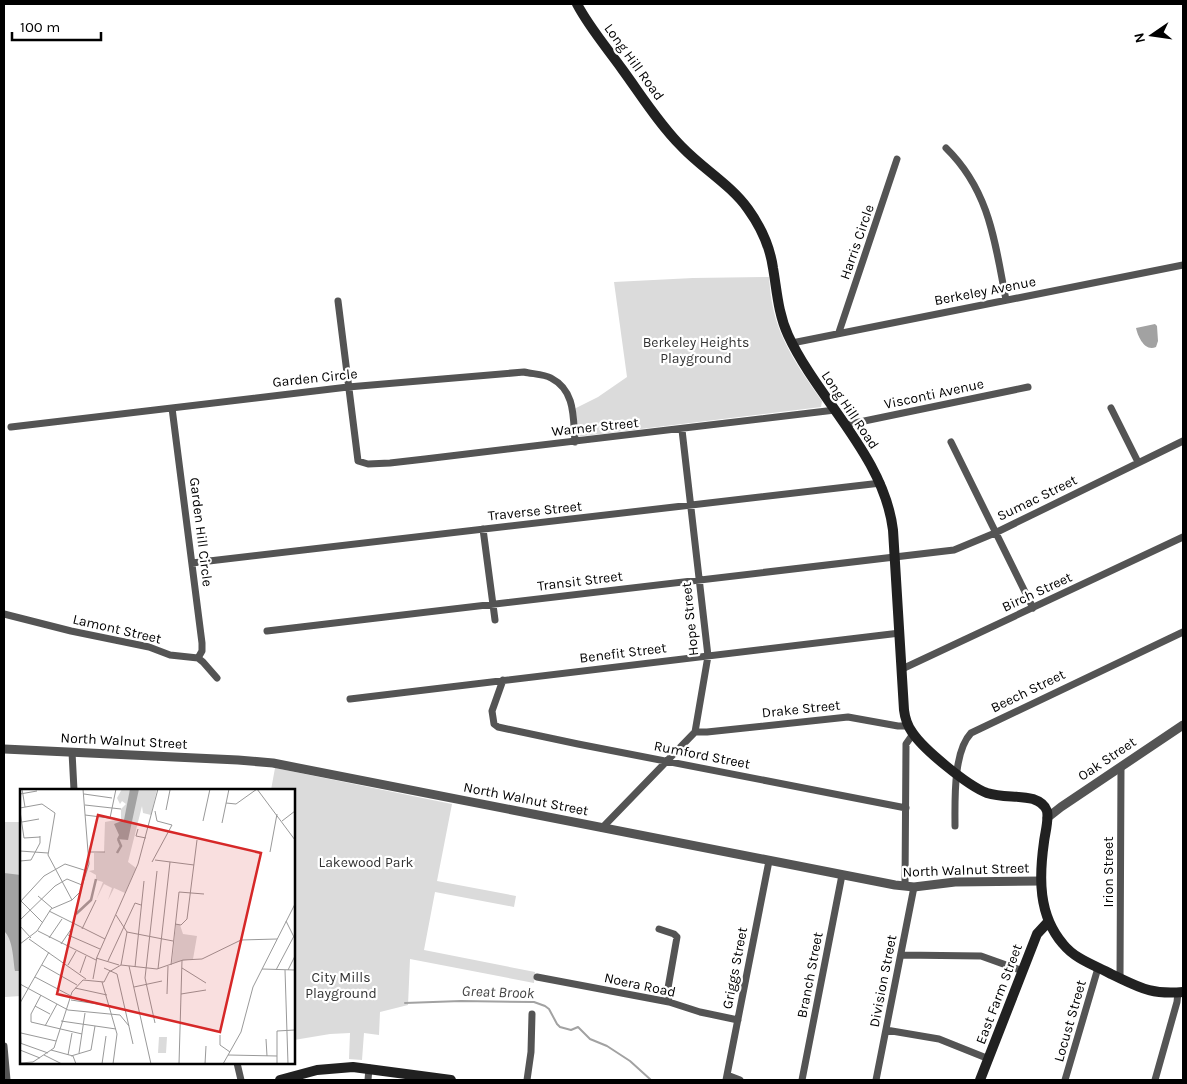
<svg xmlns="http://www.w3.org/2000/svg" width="1187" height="1084" viewBox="0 0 1187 1084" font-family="Karla,sans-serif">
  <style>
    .green { fill: #dbdbdb }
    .water { fill: #a2a2a2 }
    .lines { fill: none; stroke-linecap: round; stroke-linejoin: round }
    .stream { stroke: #a2a2a2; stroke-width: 2 }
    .minor { stroke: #545454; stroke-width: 7 }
    .tertiary { stroke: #545454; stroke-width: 9 }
    .secondary { stroke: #212121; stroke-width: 10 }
    .labels { text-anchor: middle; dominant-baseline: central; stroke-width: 4.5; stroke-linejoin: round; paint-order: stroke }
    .street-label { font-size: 14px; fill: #000; stroke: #fff }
    .park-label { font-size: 14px; fill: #323232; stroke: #fff }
    .water-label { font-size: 15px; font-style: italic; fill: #434343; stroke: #fff }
    .inset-river { fill: none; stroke: #a2a2a2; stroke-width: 2.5 }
    .inset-road { fill: none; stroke: #999; stroke-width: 1 }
    .view { fill: #d62828; fill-opacity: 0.15; stroke: #d62828; stroke-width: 2.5 }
    .inset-edge { fill: none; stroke: #000; stroke-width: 2.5 }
  </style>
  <rect width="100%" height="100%" fill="#fff"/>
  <path class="green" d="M 769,277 C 770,289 771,301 774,312 C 782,345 803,374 822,401 L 821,407 L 575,437 L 572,410 L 598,397 L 627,377 L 614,282 L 693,278 Z
    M 275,768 L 452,804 L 437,881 L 516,896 L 514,907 L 435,892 L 424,950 L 535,972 L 534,983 L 410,959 L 408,1005 L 380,1012 L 379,1035 L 364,1033 L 362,1060 L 349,1059 L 350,1033 L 330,1034 L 294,1040 L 294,790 L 271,790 Z
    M 4,822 L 21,822 L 21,996 L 5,997 Z"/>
  <path class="water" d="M 1155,324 L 1157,326 L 1158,341 L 1156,347 C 1145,352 1138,337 1136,328 Z
    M 4,873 L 21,875 L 21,971 L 15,971 C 13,959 13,939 4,931 Z"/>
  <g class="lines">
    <path class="stream" d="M 405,1003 L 461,1001 L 534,1002 L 545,1006 L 549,1009 L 557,1024 L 560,1027 L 571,1030 L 578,1027 L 590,1039 L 607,1046 L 630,1061 L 651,1080"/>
    <path class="minor" d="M 946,148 C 990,191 995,243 1006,300
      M 338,301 L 358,461 L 368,464 L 390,463 L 425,459 L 835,410
      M 839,332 L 897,159
      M 792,343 L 1183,265
      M 172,408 L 202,643 L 202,651 L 198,658
      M 1111,408 L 1138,462
      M 845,425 L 1028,387
      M 11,427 L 348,387 L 524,372 C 532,374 544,374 551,378 C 576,391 573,418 575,442
      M 951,442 L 1033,608
      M 483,529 L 495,620
      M 192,563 L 881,483
      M 4,614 L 71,631 L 149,647 L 170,655 L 198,658 L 203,662 L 217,678
      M 267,631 L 954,550 L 995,533 L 1183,441
      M 902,669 L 1183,537
      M 503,680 L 492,711 L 494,724 L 498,727 L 578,744 L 906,808
      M 350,699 L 900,633
      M 695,732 L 707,732 L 848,717 L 898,726 L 908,726
      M 72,752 L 74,790
      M 955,826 C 955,801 953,752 971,733 L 1183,632
      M 602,828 L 695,732 L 708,656 L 682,430
      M 905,886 L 906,744 L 913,734
      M 659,929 L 674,934 L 677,937 L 668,988 L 669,1002
      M 901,955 L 981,956 L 1023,971
      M 537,977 L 669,1002 L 700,1012 L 738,1020
      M 1120,978 L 1121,767
      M 886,1030 L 939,1039 L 989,1059
      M 4,1046 L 7,1080
      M 237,1063 L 241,1080
      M 727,1075 L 740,1080
      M 368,1080 L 369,1068
      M 527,1080 L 531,1052 L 532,1014
      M 726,1080 L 769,861
      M 802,1080 L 842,875
      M 876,1080 L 914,887
      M 1065,1080 L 1098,968
      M 1155,1080 L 1177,1002 L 1178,992"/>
    <path class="tertiary" d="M 4,749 L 238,760 L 273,763 L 895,885 L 914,887 L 955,882 L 1041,881
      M 1047,818 L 1061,807 L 1183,725"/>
    <path class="secondary" d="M 577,4 C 589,27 607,48 622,69 C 641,95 659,124 682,147 C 703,169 731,185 748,209 C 761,227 770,247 773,268 C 777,291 778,313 788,335 C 818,400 884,456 893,530 L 904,710 C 905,718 907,725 912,732 C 923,749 968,786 987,793 C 1002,798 1018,795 1033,799 C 1039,801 1045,805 1047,811 C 1049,820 1045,833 1044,842 C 1039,877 1038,915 1063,944 C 1075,959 1094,965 1111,974 C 1139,987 1150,995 1183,992
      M 280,1080 L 317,1070 L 353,1067 L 451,1080
      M 980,1080 L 1037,934 L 1049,921"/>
  </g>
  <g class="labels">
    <g class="street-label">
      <text transform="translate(634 62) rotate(54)">Long Hill Road</text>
      <text transform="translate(857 242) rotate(-71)">Harris Circle</text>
      <text transform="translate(985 291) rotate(-11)">Berkeley Avenue</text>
      <text transform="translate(315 378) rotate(-6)">Garden Circle</text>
      <text transform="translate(934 394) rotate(-12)">Visconti Avenue</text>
      <text transform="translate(850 410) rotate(56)">Long Hill Road</text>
      <text transform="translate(595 427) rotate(-6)">Warner Street</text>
      <text transform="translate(1037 498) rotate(-26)">Sumac Street</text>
      <text transform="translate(535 511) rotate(-6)">Traverse Street</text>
      <text transform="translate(201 532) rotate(83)">Garden Hill Circle</text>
      <text transform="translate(580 581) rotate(-7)">Transit Street</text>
      <text transform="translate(1037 592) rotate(-25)">Birch Street</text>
      <text transform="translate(690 619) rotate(-96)">Hope Street</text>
      <text transform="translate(117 629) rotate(13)">Lamont Street</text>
      <text transform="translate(623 653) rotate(-7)">Benefit Street</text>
      <text transform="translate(1028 691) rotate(-26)">Beech Street</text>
      <text transform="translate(801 709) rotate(-6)">Drake Street</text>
      <text transform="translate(124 741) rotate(3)">North Walnut Street</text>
      <text transform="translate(702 755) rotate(11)">Rumford Street</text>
      <text transform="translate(1107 759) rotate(-34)">Oak Street</text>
      <text transform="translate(526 799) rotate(11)">North Walnut Street</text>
      <text transform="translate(966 870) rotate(-2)">North Walnut Street</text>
      <text transform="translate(1108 872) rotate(-90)">Irion Street</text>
      <text transform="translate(735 968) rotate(-79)">Griggs Street</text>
      <text transform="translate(810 975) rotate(-79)">Branch Street</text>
      <text transform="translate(883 981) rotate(-79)">Division Street</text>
      <text transform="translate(640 985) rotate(12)">Noera Road</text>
      <text transform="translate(999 994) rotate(-69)">East Farm Street</text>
      <text transform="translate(1070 1021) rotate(-74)">Locust Street</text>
    </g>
    <g class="park-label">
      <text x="696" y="342">Berkeley Heights<tspan x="696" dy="16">Playground</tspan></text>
      <text x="366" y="862">Lakewood Park</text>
      <text x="341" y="977">City Mills<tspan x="341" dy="16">Playground</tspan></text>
    </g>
    <g class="water-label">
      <text transform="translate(498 992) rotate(2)">Great Brook</text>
    </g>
  </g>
  <g transform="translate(20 789)">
    <rect width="275" height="275" fill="#fff"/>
    <path d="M 102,0 L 137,0 L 131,26 L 123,24 L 122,17 L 108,73 L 116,79 L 105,104 L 94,99 L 88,111 L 92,99 L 84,95 L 76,111 L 83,93 L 76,91 L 76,86 L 69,82 L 74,81 L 74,64 L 84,63 L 85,33 L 101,30 L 101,20 L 106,15 L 102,12 L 100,15 L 97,9 ZM 156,135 L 160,136 L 163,145 L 177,147 L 173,170 L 152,174 ZM 139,248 L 147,248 L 146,264 L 138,264 Z" fill="#dbdbdb"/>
    <path d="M 110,0 L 119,0 L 108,51 L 97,50 L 99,46 L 94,35 L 104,31 Z" fill="#a2a2a2"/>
    <path class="inset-river" d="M 97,64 L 101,57 L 98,50M 56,125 L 71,111 L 76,90"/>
    <path class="inset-road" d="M 2,0 L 5,18M 237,0 L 275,51M 0,5 L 17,2M 64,5 L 92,9M 206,14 L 216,15 L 237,0M 65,16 L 101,20M 0,19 L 22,15 L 35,24 L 28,66 L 52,111M 146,21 L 150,1M 0,22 L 4,49 L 20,48M 65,26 L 97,30M 90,29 L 96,0M 183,32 L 190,0M 262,32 L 275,22M 2,33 L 19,30M 202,34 L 209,0M 118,40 L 116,47 L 126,49M 0,62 L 28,64M 69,63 L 85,63M 250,63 L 257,25M 135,71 L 174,76M 0,72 L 11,71 L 20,54 L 20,47M 132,73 L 152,36 L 137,32 L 135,22M 18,107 L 32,119M 1,112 L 23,134M 0,113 L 24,87 L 45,75 L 67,82M 29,122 L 85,150M 96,126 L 107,143 L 153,152M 0,131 L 35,97 L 47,90 L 62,96M 266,132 L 275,150M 155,135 L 161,136 L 167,130 L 177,51M 0,137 L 11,149M 62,140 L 76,111M 18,142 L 76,171M 48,146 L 80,160M 29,149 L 42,130M 9,150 L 66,190M 0,155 L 17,142 L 31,120 L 52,111 L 60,103 L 69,75 L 63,0M 41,155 L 54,136M 76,169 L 99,176M 88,172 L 115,114 L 121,116M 22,176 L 57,196M 48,176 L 56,162M 101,176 L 107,143M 151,176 L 159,103 L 184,105M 109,177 L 131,275M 115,178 L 124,92M 84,179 L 97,185 L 113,255M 162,179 L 186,194M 138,180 L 150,73M 242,180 L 275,181M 256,181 L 274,147M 265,181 L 268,275M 268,181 L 275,167M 60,184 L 66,167M 15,188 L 51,207M 73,190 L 77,168 L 118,75 L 138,0M 82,193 L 97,245 L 93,275M 0,195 L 48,221 L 100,226 L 109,237M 114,198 L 142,192M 55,199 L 87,206M 147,205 L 148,177M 161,205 L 186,201M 21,206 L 11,225 L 11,233 L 62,245M 51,211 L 91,217M 0,214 L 29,163M 15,217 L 30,225M 41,232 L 96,240M 135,234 L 125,189 L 137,82M 25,237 L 37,215M 0,238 L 1,254M 1,244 L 36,252M 200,246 L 200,256 L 210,263M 246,250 L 247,267M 0,254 L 28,264M 0,261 L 20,269M 31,261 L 53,267 L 56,275M 59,264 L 65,224M 24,266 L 42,275M 48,266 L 52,244M 208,266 L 257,267M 51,267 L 71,261 L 75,237M 0,274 L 13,273 L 34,259 L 52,203 L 63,191 L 84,193 L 89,183 L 101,176 L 137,180 L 163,171 L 182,170 L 221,151 L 257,150M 82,275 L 86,247M 159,275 L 162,171M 185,275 L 186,257M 203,275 L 221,243 L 233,198 L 275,115M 257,275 L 257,242 L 275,241"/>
    <path class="view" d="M 78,26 L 241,64 L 200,243 L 37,205 Z"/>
    <rect width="275" height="275" class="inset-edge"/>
  </g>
  <rect width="1187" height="1084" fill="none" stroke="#000000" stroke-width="10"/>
  <g transform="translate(1152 35) rotate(257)" stroke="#ffffff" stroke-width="4" paint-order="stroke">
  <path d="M0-4L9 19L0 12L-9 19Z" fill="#000000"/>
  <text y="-8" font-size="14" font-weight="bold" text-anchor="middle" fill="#000000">N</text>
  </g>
  <path d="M12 32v8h89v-8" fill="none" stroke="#000000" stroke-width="2.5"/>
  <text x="20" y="32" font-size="15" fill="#000000" stroke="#ffffff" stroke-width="4" paint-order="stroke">100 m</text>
</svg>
